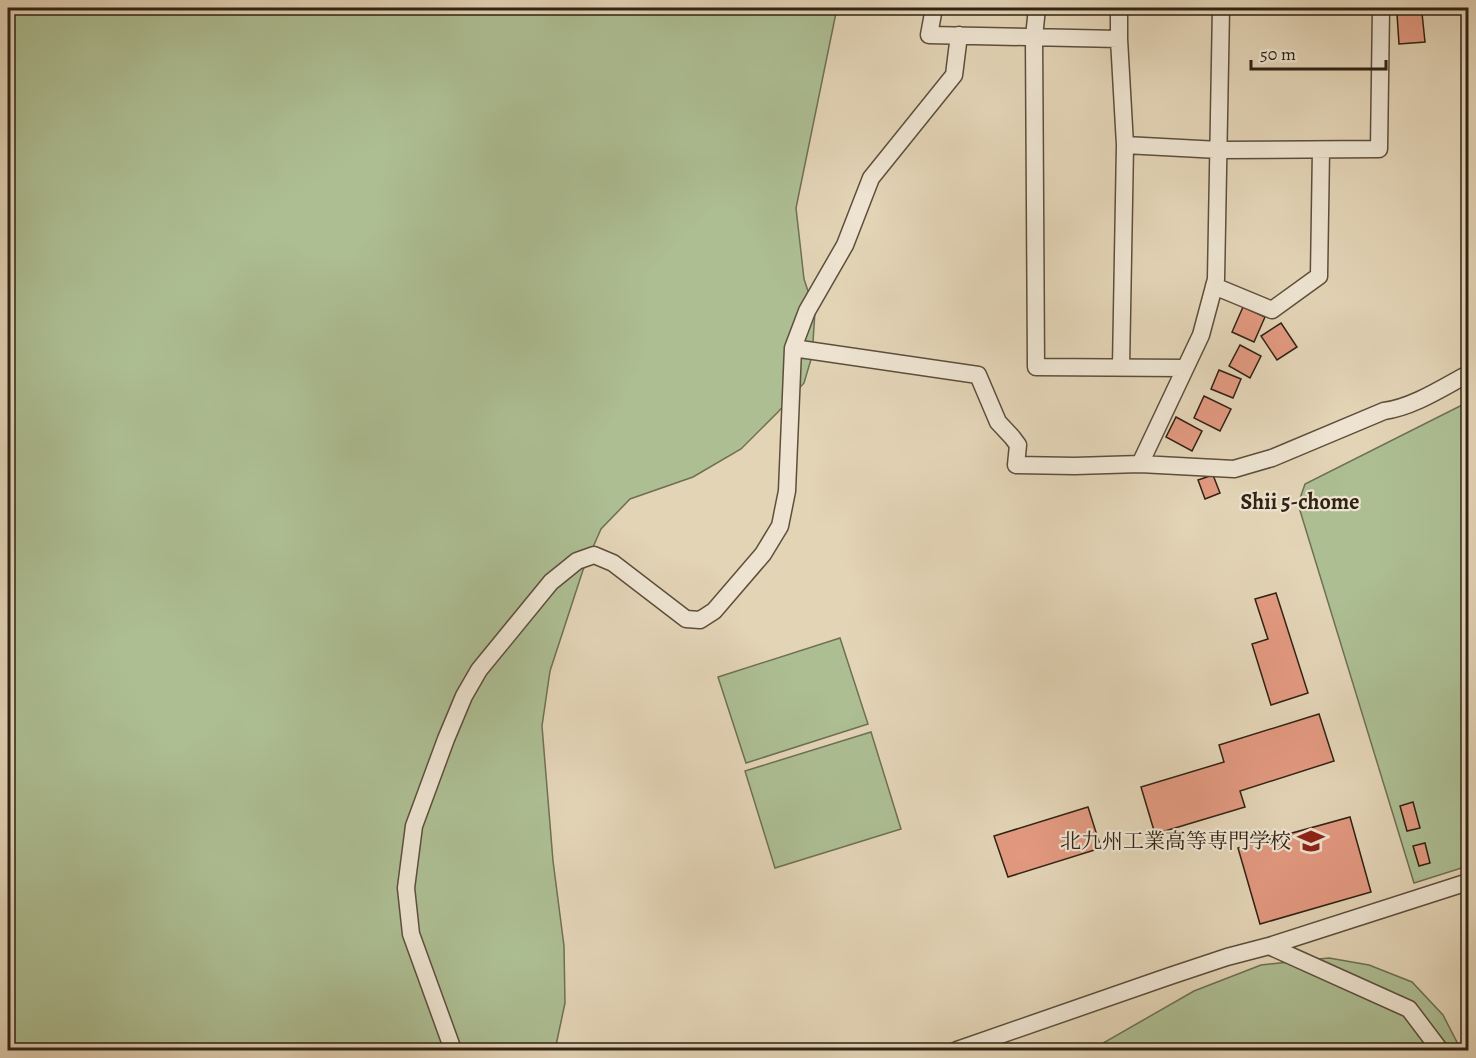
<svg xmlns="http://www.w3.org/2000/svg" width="1476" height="1058" viewBox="0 0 1476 1058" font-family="Alegreya,'Noto Serif JP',serif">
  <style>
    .green { fill: #adbe93; stroke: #6e7054; stroke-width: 1.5 }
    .building { fill: #e29980; stroke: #302314; stroke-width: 1.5 }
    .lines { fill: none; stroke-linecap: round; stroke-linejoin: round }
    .street-casing { stroke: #5d4f3c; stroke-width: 19 }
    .street { stroke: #ede3d0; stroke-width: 16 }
    .labels { text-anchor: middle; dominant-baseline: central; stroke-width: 4.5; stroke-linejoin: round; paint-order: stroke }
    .poi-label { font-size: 21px; fill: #302314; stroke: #ede3d0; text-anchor: end }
    .neighbourhood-label { font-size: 22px; font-weight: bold; fill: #302314; stroke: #ede3d0 }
  </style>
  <rect width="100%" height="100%" fill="#e3d4b6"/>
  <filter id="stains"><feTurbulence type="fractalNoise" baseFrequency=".00333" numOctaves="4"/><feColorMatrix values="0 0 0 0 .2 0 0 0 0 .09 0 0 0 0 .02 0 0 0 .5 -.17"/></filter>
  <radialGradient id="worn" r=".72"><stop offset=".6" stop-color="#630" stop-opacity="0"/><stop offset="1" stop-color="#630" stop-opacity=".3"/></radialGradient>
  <path class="green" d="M 8,8 L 837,8 L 796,208 L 804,279 L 815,312 L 812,356 L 804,383 L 778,412 L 741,449 L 693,477 L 630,499 L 601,529 L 583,570 L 550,671 L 542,726 L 553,861 L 564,946 L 565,1003 L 555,1050 L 8,1050 Z
    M 1468,402 L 1468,866 L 1414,883 L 1298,504 L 1305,484 Z
    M 840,638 L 868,724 L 746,763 L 718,677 Z
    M 871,732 L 901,829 L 775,868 L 745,771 Z
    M 1329,958 L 1369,965 L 1412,982 L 1443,1015 L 1461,1050 L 1091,1050 L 1194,991 L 1261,965 Z"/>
  <path class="building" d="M 1422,13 L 1425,42 L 1399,44 L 1397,14 Z
    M 1243,307 L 1265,317 L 1254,342 L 1232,332 Z
    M 1281,323 L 1297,347 L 1277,360 L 1261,336 Z
    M 1240,345 L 1261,356 L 1250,378 L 1229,366 Z
    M 1219,370 L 1241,379 L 1233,398 L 1211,389 Z
    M 1204,396 L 1231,409 L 1220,431 L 1194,418 Z
    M 1176,417 L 1202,431 L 1192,451 L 1166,437 Z
    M 1213,475 L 1220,493 L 1205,499 L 1198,480 Z
    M 1276,593 L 1308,693 L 1271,705 L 1252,644 L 1268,639 L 1255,599 Z
    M 1319,714 L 1334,761 L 1240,791 L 1245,807 L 1155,834 L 1141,787 L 1224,762 L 1219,745 Z
    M 1413,802 L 1420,828 L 1407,831 L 1400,806 Z
    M 1088,807 L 1101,848 L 1008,877 L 994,836 Z
    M 1350,817 L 1371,892 L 1260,924 L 1238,848 Z
    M 1425,843 L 1430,863 L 1419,866 L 1413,846 Z"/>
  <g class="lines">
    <defs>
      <path id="street" d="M 934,8 L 929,35 L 1119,39
        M 1037,8 L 1034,37 L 1036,367 L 1184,368
        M 1119,8 L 1119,39 L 1125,145 L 1121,367
        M 1125,145 L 1219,150 L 1379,149 L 1381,8
        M 1214,286 L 1272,310 L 1319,276 L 1321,150
        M 793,348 L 978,375 L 998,422 L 1012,437 L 1018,445 L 1016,465 L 1075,466 L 1140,464 L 1234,469 L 1272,458 L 1384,411 C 1413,407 1442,388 1468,374
        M 1140,464 L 1201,335 L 1216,279 L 1221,8
        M 1269,946 L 1409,1009 L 1440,1050
        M 453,1050 L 411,934 L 406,888 L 414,826 L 446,739 L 464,696 L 479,670 L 551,582 L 577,561 L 594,555 L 613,563 L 686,619 L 700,620 L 714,611 L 763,554 L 780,526 L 787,491 L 793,348 L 807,311 L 845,245 L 871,178 L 954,75 L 959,35
        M 957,1050 L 1170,976 L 1227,957 L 1269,946 L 1468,882"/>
    </defs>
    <use href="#street" class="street-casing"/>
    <use href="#street" class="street"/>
  </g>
  <defs>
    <symbol id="school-bare" viewBox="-9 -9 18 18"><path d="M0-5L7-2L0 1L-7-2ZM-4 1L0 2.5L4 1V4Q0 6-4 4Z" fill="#8f2418" stroke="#ede3d0" stroke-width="2.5" paint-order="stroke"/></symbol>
  </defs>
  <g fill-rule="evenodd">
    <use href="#school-bare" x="1292" y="822" width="38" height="38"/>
  </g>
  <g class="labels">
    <g class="poi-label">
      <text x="1291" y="841">北九州工業高等専門学校</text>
    </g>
    <g class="neighbourhood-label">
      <text x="1300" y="502">Shii 5-chome</text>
    </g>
  </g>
  <rect width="1476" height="1058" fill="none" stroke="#e3d4b6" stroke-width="30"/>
  <rect x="9" y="9" width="1458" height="1040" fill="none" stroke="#302314" stroke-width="3"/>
  <rect x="15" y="15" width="1446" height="1028" fill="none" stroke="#302314" stroke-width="1.5"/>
  <path d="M1251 60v9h135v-9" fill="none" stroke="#302314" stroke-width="3"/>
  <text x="1260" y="60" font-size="18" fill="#302314" stroke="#ede3d0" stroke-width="4.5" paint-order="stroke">50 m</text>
  <rect width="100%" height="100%" filter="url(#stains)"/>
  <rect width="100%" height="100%" fill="url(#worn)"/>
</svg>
